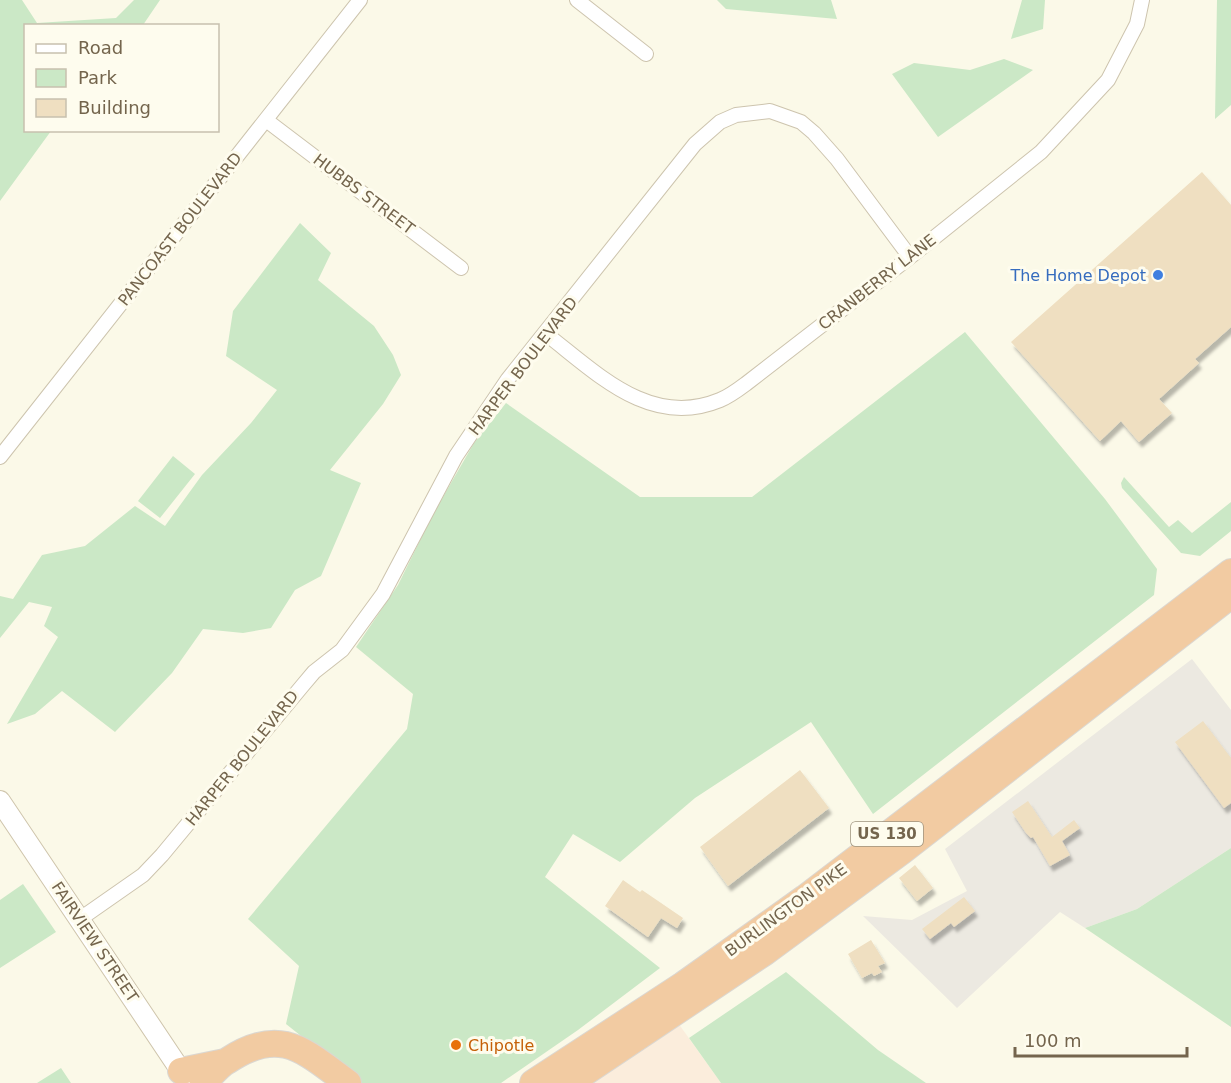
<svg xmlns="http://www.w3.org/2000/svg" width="1231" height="1083" viewBox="0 0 1231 1083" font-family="'DejaVu Sans',sans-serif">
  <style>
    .commercial { fill: #fbeddc }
    .industrial { fill: #ece9e1 }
    .green { fill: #cbe8c6 }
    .building { fill: #efdfc1; filter: url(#shadow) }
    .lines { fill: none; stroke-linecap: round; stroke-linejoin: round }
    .street-casing { stroke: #cdc4ae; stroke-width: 16 }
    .secondary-casing { stroke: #cfc5ac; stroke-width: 22 }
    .highway-casing { stroke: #dbd7d1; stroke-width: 28 }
    .street { stroke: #fff; stroke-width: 14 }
    .secondary { stroke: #fff; stroke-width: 20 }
    .highway { stroke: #f2cba2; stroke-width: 26 }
    .shop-dot { fill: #3f7fe0; stroke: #fefcee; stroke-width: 2 }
    .food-dot { fill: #e8710a; stroke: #fefcee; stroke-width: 2 }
    .labels { text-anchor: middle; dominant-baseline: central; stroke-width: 6; stroke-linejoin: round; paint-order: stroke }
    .shield { fill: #fefcee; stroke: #9d927d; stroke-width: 1.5 }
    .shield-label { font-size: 15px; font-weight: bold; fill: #74654d }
    .street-label { font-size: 16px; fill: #74654d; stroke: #fefcee }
    .shop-label { font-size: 16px; fill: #366cbe; stroke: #fefcee; text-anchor: end }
    .food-label { font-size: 16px; fill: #c56008; stroke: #fefcee; text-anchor: start }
  </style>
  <defs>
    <filter id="shadow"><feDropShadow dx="3" dy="5.5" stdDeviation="1.5" flood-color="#0004"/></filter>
  </defs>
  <rect width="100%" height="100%" fill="#fbf9e8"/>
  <path class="commercial" d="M 673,1016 L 721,1083 L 569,1083 Z"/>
  <path class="industrial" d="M 1192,659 L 1231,710 L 1231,848 L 1137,909 L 1085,928 L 1060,912 L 957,1008 L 863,916 L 912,920 L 967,891 L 945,849 Z"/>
  <path class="green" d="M 0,0 L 22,0 L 37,23 L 116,18 L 134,0 L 160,0 L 143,25 L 26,26 L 26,130 L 51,131 L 0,201 Z
    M 717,0 L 831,0 L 837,19 L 726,9 Z
    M 1022,0 L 1045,0 L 1043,29 L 1011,39 Z
    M 1217,0 L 1231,0 L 1231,105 L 1215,119 Z
    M 1004,59 L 1033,70 L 938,137 L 892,74 L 914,63 L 970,70 Z
    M 300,223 L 331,253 L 318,280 L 374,326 L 393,355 L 401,375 L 383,404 L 330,470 L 361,483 L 321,576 L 295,590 L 271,628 L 243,633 L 203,629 L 172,673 L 115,732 L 62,691 L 35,714 L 7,724 L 58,637 L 44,626 L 52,607 L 29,602 L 0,638 L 0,596 L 13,599 L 42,555 L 85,546 L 135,506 L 165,526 L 202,475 L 251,423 L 277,390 L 226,356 L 233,311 Z
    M 965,332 L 1105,499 L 1157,569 L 1154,595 L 873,814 L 811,722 L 695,798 L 620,862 L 573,834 L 545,877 L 660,968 L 578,1030 L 501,1083 L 360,1083 L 286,1024 L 299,966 L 248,919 L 407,729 L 413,694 L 356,647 L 398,585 L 432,516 L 474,443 L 506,403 L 640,497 L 752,497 Z
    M 173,456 L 195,474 L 160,518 L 138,501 Z
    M 1124,477 L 1169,527 L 1178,520 L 1192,533 L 1231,502 L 1231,531 L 1200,556 L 1181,553 L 1122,488 L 1121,483 Z
    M 1231,848 L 1231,1027 L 1085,928 L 1137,909 Z
    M 23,884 L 56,932 L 0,968 L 0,900 Z
    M 786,972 L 878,1050 L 926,1083 L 721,1083 L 689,1038 Z
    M 61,1068 L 71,1083 L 37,1083 Z"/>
  <path class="building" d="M 1202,172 L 1231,205 L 1231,327 L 1195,359 L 1199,363 L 1159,399 L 1172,413 L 1139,442 L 1121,421 L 1100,441 L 1011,342 Z
    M 1203,721 L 1231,758 L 1231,803 L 1224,808 L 1175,742 Z
    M 800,770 L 829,808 L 728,886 L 700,847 Z
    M 1028,801 L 1052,837 L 1074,820 L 1080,828 L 1062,841 L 1070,855 L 1050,866 L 1033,837 L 1031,838 L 1026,833 L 1012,812 Z
    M 915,865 L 933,888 L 917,901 L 899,878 Z
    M 623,880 L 640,892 L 642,890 L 683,918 L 677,928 L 661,918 L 648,937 L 605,906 Z
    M 964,897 L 975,911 L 954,927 L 951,923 L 930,939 L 922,929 Z
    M 871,940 L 885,963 L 878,966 L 882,972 L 874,976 L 872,973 L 862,978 L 848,954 Z"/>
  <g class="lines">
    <defs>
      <path id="street" d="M 577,0 L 646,54
        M 266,120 L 461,268
        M 546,334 C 597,373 650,429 720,400 C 730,396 739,389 747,383 L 910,257 L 1041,152 L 1108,80 L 1137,24 L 1142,0
        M 0,457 L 360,0
        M 80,919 L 143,875 L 162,855 L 303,685 L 314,672 L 342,650 L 383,594 L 456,456 L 508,379 L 695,144 L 720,122 L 736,115 L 770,111 L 801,122 L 814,133 L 837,159 L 910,257"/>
      <path id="secondary" d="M 0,801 L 189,1083"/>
      <path id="highway" d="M 181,1071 L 225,1062
        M 203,1083 C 211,1076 218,1066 227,1061 C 281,1025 304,1051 348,1083
        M 533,1083 L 683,985 L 805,898 L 1231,572
        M 569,1083 L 765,952 L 902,851 L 1231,595"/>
    </defs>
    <use href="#street" class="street-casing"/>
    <use href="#secondary" class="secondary-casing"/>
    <use href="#highway" class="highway-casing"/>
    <use href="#street" class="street"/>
    <use href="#secondary" class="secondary"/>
    <use href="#highway" class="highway"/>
  </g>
  <circle class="shop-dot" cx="1158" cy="275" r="6"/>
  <circle class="food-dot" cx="456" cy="1045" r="6"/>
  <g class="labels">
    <rect class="shield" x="851" y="822" width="72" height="24" rx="4.5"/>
    <g class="shield-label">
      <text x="887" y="834">US 130</text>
    </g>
    <g class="street-label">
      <text transform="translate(364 194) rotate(37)">HUBBS STREET</text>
      <text transform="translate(180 229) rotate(-52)">PANCOAST BOULEVARD</text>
      <text transform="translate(877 282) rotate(-38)">CRANBERRY LANE</text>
      <text transform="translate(523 366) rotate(-53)">HARPER BOULEVARD</text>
      <text transform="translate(242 758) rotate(-51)">HARPER BOULEVARD</text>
      <text transform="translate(786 910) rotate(-36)">BURLINGTON PIKE</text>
      <text transform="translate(95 942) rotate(56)">FAIRVIEW STREET</text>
    </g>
    <g class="shop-label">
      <text x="1146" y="275">The Home Depot</text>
    </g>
    <g class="food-label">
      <text x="468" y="1045">Chipotle</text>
    </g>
  </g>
  <rect x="24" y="24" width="195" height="108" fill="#fefcee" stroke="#c7c0ae" stroke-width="1.5"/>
  <rect x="36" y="44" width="30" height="9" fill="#ffffff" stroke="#c7c0ae" stroke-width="1.5"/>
  <text x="78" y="54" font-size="18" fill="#74654d">Road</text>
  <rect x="36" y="69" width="30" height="18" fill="#cbe8c6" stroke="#c7c0ae" stroke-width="1.5"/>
  <text x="78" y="84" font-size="18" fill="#74654d">Park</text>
  <rect x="36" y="99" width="30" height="18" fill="#efdfc1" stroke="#c7c0ae" stroke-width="1.5"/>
  <text x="78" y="114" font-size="18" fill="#74654d">Building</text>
  <path d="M1015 1047v9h172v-9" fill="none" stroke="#74654d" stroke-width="3"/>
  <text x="1024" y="1047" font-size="18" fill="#74654d" stroke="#fefcee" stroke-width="4.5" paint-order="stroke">100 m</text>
</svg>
